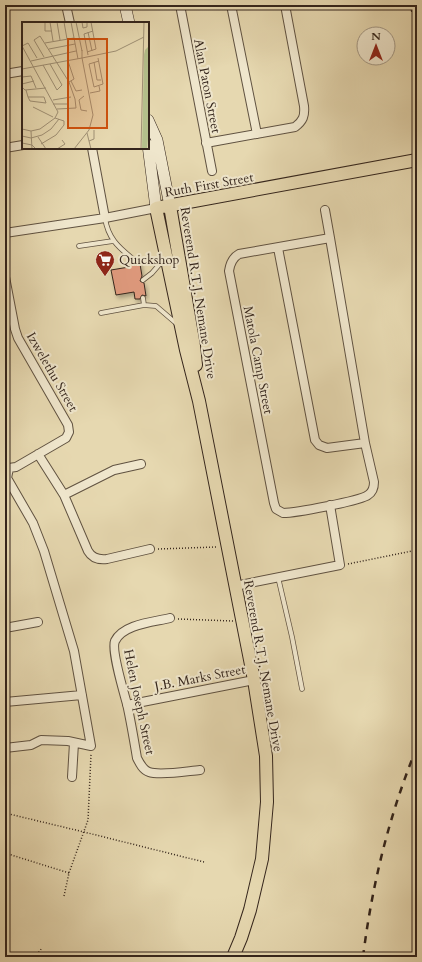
<svg xmlns="http://www.w3.org/2000/svg" width="422" height="962" viewBox="0 0 422 962" font-family="Cardo,serif">
  <style>
    .building { fill: #e19b7f; stroke: #34251c; filter: url(#shadow) }
    .lines { fill: none; stroke-linecap: round; stroke-linejoin: round }
    .lane-casing { stroke: #605241; stroke-width: 5.5 }
    .street-casing { stroke: #605241; stroke-width: 10 }
    .secondary-casing { stroke: #34251c; stroke-width: 12 }
    .primary-casing { stroke: #34251c; stroke-width: 14 }
    .path { stroke: #34251c; stroke-width: 1.5; stroke-dasharray: 1 2; stroke-linecap: butt }
    .lane { stroke: #efe6cc; stroke-width: 4 }
    .street { stroke: #efe6cc; stroke-width: 8 }
    .secondary { stroke: #efe6cc; stroke-width: 11 }
    .primary { stroke: #e6d8b0; stroke-width: 12 }
    .rail { stroke: #34251c; stroke-width: 2.5; stroke-dasharray: 7 7; stroke-linecap: butt }
    .labels { text-anchor: middle; dominant-baseline: central; stroke-width: 4; stroke-linejoin: round; paint-order: stroke }
    .street-label { font-size: 13px; fill: #34251c; stroke: #efe6cc }
    .poi-label { font-size: 13px; fill: #34251c; stroke: #efe6cc; text-anchor: start }
    .inset-road { fill: none; stroke: #9f9075; stroke-width: 1 }
    .view { fill: #cd510e; fill-opacity: 0.15; stroke: #cd510e; stroke-width: 2 }
    .inset-edge { fill: none; stroke: #34251c; stroke-width: 2 }
  </style>
  <defs>
    <filter id="shadow"><feDropShadow dx="2" dy="3" stdDeviation="2" flood-color="#0004"/></filter>
  </defs>
  <rect width="100%" height="100%" fill="#e6d8b0"/>
  <filter id="stains"><feTurbulence type="fractalNoise" baseFrequency=".005" numOctaves="4"/><feColorMatrix values="0 0 0 0 .2 0 0 0 0 .09 0 0 0 0 .02 0 0 0 .5 -.17"/></filter>
  <radialGradient id="worn" r=".72"><stop offset=".6" stop-color="#630" stop-opacity="0"/><stop offset="1" stop-color="#630" stop-opacity=".3"/></radialGradient>
  <path class="building" d="M 136,258 L 139,258 L 142,276 L 140,281 L 144,283 L 146,296 L 142,295 L 140,299 L 135,299 L 134,292 L 116,295 L 111,270 L 129,267 L 128,260 L 134,262 L 136,261 Z"/>
  <g class="lines">
    <defs>
      <path id="lane" d="M 105,218 C 108,238 118,247 133,259
        M 79,246 L 113,241
        M 143,280 L 152,273 L 164,259
        M 143,298 L 144,305 L 156,306 L 177,324
        M 101,313 L 144,305
        M 278,577 L 292,637 L 302,689"/>
      <path id="street" d="M 66,5 L 70,23
        M 180,5 L 212,171
        M 231,5 L 257,134
        M 5,74 L 23,71
        M 206,143 L 295,127 C 303,121 305,116 304,106 L 285,5
        M 5,148 L 23,145
        M 92,148 L 105,218
        M 325,210 L 330,238 L 365,443 L 374,482 C 374,487 373,492 368,495 C 360,501 295,513 283,513 L 276,509 L 274,503 L 229,271 C 230,264 232,258 239,254 L 330,238
        M 5,233 L 105,218 L 156,208
        M 278,248 L 315,440 L 319,445 L 327,448 L 365,443
        M 5,277 L 15,329 L 18,338 L 68,425 L 69,432 L 66,438 L 16,467 L 9,468
        M 38,454 L 64,495 L 88,551 C 92,558 99,560 107,559 L 150,549
        M 64,495 L 114,470 L 141,464
        M 235,586 L 340,565 L 330,505
        M 170,618 C 154,622 123,624 115,641 C 111,650 124,693 127,704 C 131,722 134,740 137,758 C 140,764 143,770 149,772 C 160,776 188,771 200,770
        M 5,628 L 38,622
        M 5,702 L 82,695
        M 127,705 L 254,680
        M 5,748 L 31,745 L 41,740 L 68,741 L 91,746 L 74,651 L 44,551 L 33,523 L 7,478 L 9,468
        M 72,777 L 74,743"/>
      <path id="secondary" d="M 125,5 L 129,23
        M 148,120 L 157,140 L 170,206
        M 148,145 L 156,208"/>
      <path id="primary" d="M 170,206 L 194,346 L 196,365
        M 233,957 L 241,938 L 250,910 L 262,859 L 267,802 L 266,756 L 254,680 L 199,401 L 186,350 L 156,208 L 417,160"/>
    </defs>
    <use href="#lane" class="lane-casing"/>
    <use href="#street" class="street-casing"/>
    <use href="#secondary" class="secondary-casing"/>
    <use href="#primary" class="primary-casing"/>
    <path class="path" d="M 158,549 L 216,547
      M 348,564 L 417,550
      M 178,619 L 233,621
      M 5,813 L 84,832 L 204,862
      M 5,853 L 69,873
      M 64,896 L 69,873 L 88,820 L 91,754
      M 35,957 L 42,948"/>
    <use href="#lane" class="lane"/>
    <use href="#street" class="street"/>
    <use href="#secondary" class="secondary"/>
    <use href="#primary" class="primary"/>
    <path class="rail" d="M 411,5 L 417,38
      M 363,957 C 372,885 389,815 417,747"/>
  </g>
  <defs>
    <symbol id="supermarket-pin" viewBox="-11 -11 22 30"><path d="M0 17L-7.5 6A9.5 9.5 0 1 1 7.5 6Z" fill="#8f2418" stroke="#efe6cc"/><path d="M-6-5.5h2.5l.6 2H6L4.5 2H-2.5L-4.4-4H-6ZM-1.5 3.2a1.3 1.3 0 1 0 .1 0ZM3 3.2a1.3 1.3 0 1 0 .1 0Z" fill="#fff"/></symbol>
  </defs>
  <g fill-rule="evenodd">
    <use href="#supermarket-pin" x="94" y="249" width="22" height="30"/>
  </g>
  <g class="labels">
    <g class="street-label">
      <text transform="translate(207 86) rotate(79)">Alan Paton Street</text>
      <text transform="translate(209 185) rotate(-10)">Ruth First Street</text>
      <text transform="translate(198 293) rotate(81)">Reverend R.T.J. Nemane Drive</text>
      <text transform="translate(258 360) rotate(79)">Matola Camp Street</text>
      <text transform="translate(52 372) rotate(60)">Izwelethu Street</text>
      <text transform="translate(263 666) rotate(80)">Reverend R.T.J. Nemane Drive</text>
      <text transform="translate(200 678) rotate(-11)">J.B. Marks Street</text>
      <text transform="translate(139 702) rotate(78)">Helen Joseph Street</text>
    </g>
    <g class="poi-label">
      <text x="119" y="260">Quickshop</text>
    </g>
  </g>
  <g transform="translate(22 22)">
    <rect width="127" height="127" fill="#e6d8b0"/>
    <path d="M 127,24 L 127,107 L 125,127 L 120,127 L 122,33 L 123,28 Z" fill="#b4bf8b"/>
    <path class="inset-road" d="M 23,0 L 23,9 L 30,9M 28,0 L 31,19M 35,0 L 38,18M 42,0 L 45,17M 49,0 L 56,37M 54,0 L 60,29M 60,0 L 61,6 L 65,5 L 65,0M 66,10 L 70,29M 23,21 L 52,16M 0,24 L 6,21 L 15,36M 27,27 L 53,22M 65,30 L 74,27 L 69,0M 66,33 L 62,12 L 71,9M 22,35 L 12,18 L 18,14 L 47,60 L 53,77 L 54,86 L 35,87M 76,36 L 81,62 L 72,65 L 67,42 L 77,39M 9,39 L 54,29M 46,39 L 52,57 L 47,60M 72,40 L 75,58 L 79,58M 21,43 L 35,68 L 40,63 L 28,42M 0,47 L 60,36 L 60,28M 0,55 L 9,54 L 14,66M 49,59 L 54,69 L 60,68M 0,62 L 12,59M 0,65 L 3,68 L 24,66M 4,68 L 6,75 L 8,79 L 24,81 L 22,75 L 6,75M 68,71 L 78,69 L 77,64M 62,74 L 57,78 L 59,88 L 65,89M 31,78 L 49,75M 31,82 L 45,82M 11,85 L 31,95M 0,107 L 9,109 L 18,107 L 33,96 L 36,90 L 0,24M 9,109 L 10,127M 65,111 L 69,127M 0,114 L 9,116 L 20,113 L 29,107 L 37,97M 16,115 L 24,127M 67,119 L 72,117 L 72,108M 0,121 L 10,123 L 14,127M 19,122 L 34,113 L 42,103 L 42,99 L 33,96M 35,127 L 43,122 L 40,118M 52,127 L 67,108 L 71,93 L 60,36 L 94,29 L 122,15M 119,127 L 122,0"/>
    <path class="view" d="M 46,17 L 85,17 L 85,106 L 46,106 Z"/>
    <rect width="127" height="127" class="inset-edge"/>
  </g>
  <rect width="422" height="962" fill="none" stroke="#e6d8b0" stroke-width="20"/>
  <rect x="6" y="6" width="410" height="950" fill="none" stroke="#34251c" stroke-width="2"/>
  <rect x="10" y="10" width="402" height="942" fill="none" stroke="#34251c"/>
  <g transform="translate(376 46)"><circle r="19" fill="#efe6cc" stroke="#a49986"/>
  <path d="M0-3L7 15L0 10L-7 15Z" fill="#8f2418"/>
  <text y="-6" font-size="11" font-weight="bold" text-anchor="middle" fill="#34251c">N</text>
  </g>
  <rect width="100%" height="100%" filter="url(#stains)"/>
  <rect width="100%" height="100%" fill="url(#worn)"/>
</svg>
